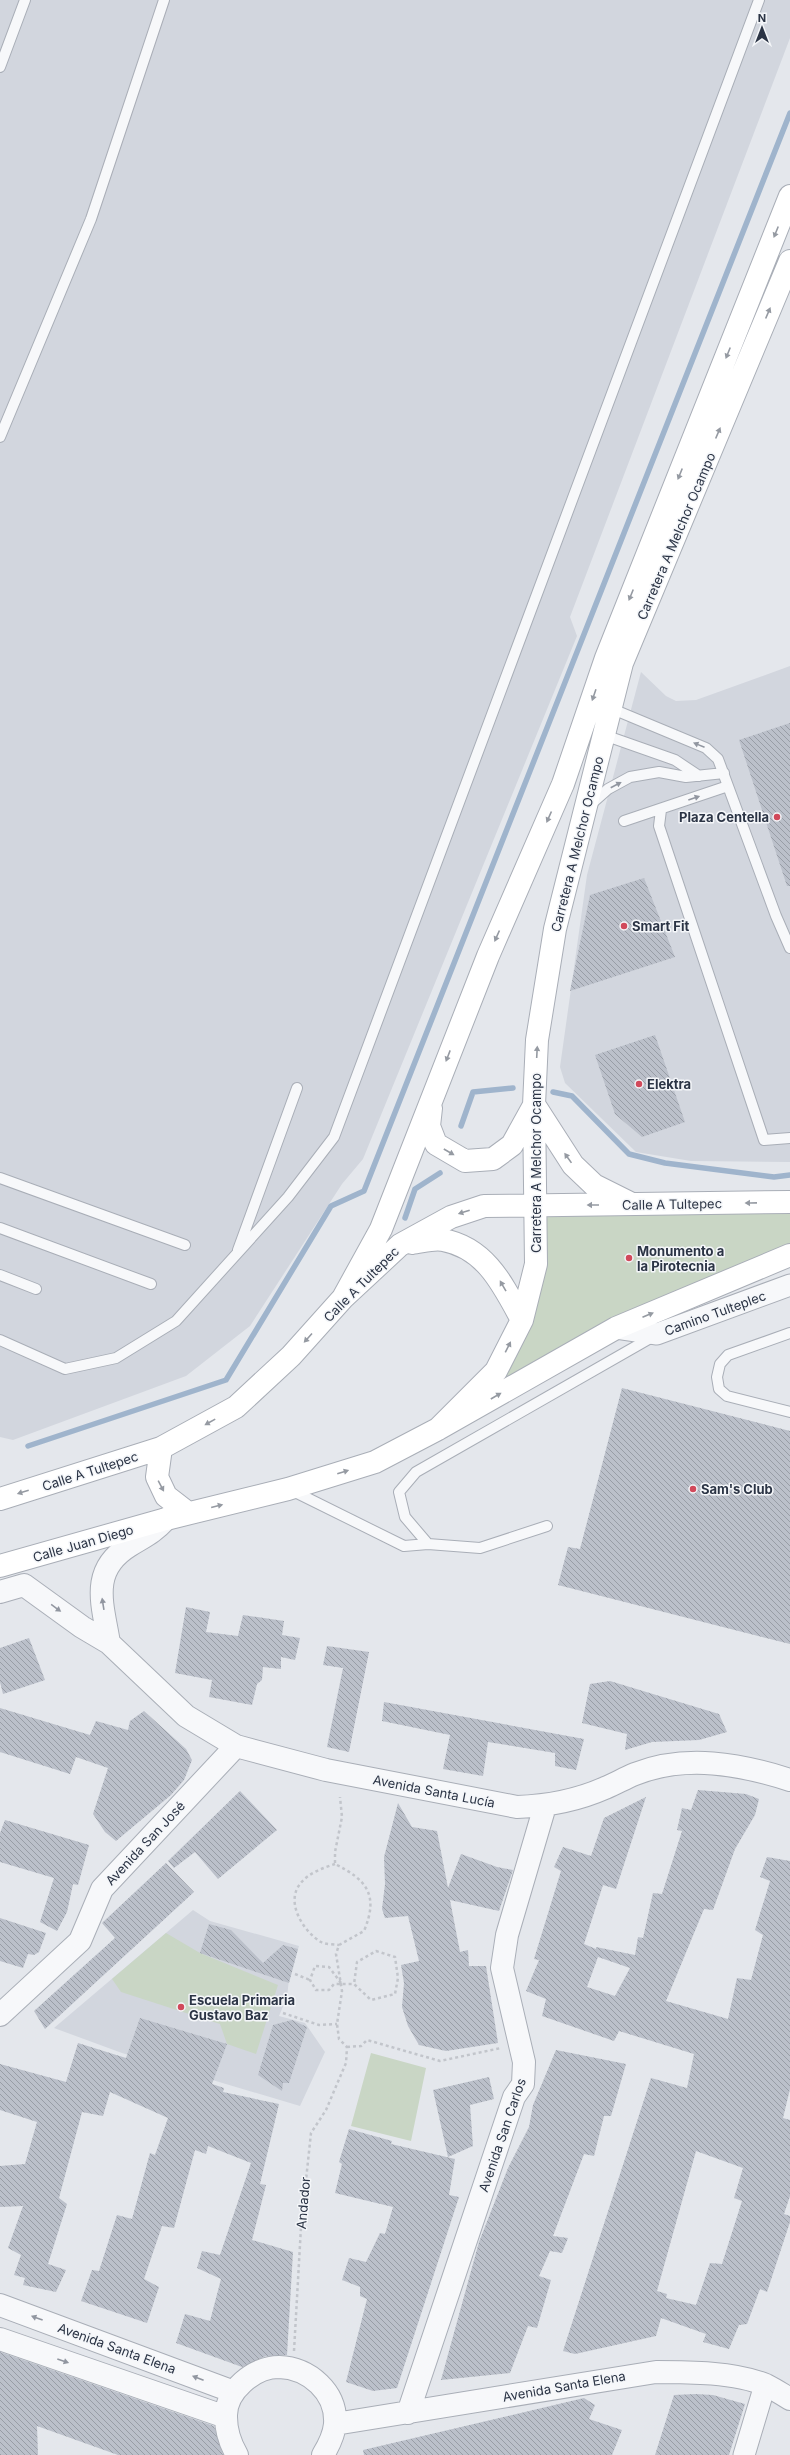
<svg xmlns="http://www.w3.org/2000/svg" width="790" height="2455" viewBox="0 0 790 2455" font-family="Inter,sans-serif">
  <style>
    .built { fill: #d2d6de }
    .park { fill: #c9d6c5 }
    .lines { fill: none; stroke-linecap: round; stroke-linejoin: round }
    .stream { stroke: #9fb4cc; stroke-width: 5.5 }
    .building { fill: url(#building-back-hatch); fill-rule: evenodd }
    .service-casing { stroke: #a9aeb7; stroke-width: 12 }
    .minor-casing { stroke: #a9aeb7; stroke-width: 23 }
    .tertiary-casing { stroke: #a9aeb7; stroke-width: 24 }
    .secondary-casing { stroke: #a9aeb7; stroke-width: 24 }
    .path { stroke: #c2c5cb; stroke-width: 2.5; stroke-dasharray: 3 3; stroke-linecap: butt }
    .service { stroke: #f7f8fa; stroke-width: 10 }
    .minor { stroke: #f7f8fa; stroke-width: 21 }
    .tertiary { stroke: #f7f8fa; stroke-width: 22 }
    .secondary { stroke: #fff; stroke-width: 22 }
    .oneway { fill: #959aa2 }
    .oneway2 { fill: #9196a0 }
    .poi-dot { fill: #d1495b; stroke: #f4f6f9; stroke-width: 1.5 }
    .labels { text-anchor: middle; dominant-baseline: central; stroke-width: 3; stroke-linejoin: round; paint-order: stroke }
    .street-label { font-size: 13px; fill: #2b3445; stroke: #f4f6f9 }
    .poi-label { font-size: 13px; font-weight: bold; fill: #2b3445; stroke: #f4f6f9; text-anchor: start }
  </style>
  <defs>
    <pattern id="building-back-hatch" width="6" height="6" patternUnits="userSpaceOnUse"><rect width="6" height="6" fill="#bbc0ca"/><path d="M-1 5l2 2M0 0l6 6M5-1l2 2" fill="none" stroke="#989da6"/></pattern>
  </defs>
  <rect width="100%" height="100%" fill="#e4e7ec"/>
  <path class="built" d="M 0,0 L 790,0 L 790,38 L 570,617 L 577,636 L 363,1159 L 342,1184 L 250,1326 L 186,1376 L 13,1440 L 0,1437 Z
    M 790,666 L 790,1162 L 691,1161 L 636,1152 L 565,1083 L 560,1067 L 587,875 L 641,672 L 666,696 L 676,701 L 696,700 Z
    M 193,1910 L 210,1921 L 299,1946 L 289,1979 L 287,1997 L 279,2016 L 305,2023 L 325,2052 L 300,2106 L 122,2053 L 54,2028 Z"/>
  <path class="park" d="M 790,1202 L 790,1258 L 579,1344 L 440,1427 L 521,1327 L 536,1205 Z
    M 166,1933 L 200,1953 L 278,1985 L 256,2054 L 227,2044 L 220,2024 L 121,1992 L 112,1979 Z
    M 371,2053 L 426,2068 L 411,2141 L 351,2126 Z"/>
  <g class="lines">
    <path class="stream" d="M 553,1092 L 572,1096 L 629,1154 L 665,1163 L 774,1177 L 790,1175
      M 461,1126 L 473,1092 L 513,1088
      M 405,1218 L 415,1189 L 440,1173
      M 28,1446 L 226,1380 L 331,1206 L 364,1191 L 790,113"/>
  </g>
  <path class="building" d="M 790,723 L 790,886 L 787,886 L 739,740 Z
    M 644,878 L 675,957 L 570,991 L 590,895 Z
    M 655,1035 L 685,1122 L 642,1137 L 615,1114 L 595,1055 Z
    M 622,1388 L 790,1431 L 790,1644 L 558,1585 L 568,1547 L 580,1549 Z
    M 186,1607 L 210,1612 L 206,1632 L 238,1636 L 243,1615 L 284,1621 L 282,1635 L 300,1638 L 295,1660 L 281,1657 L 281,1669 L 263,1667 L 262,1680 L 257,1684 L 252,1705 L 209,1697 L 212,1680 L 175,1673 Z
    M 29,1638 L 45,1680 L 3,1694 L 0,1682 L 0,1648 Z
    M 327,1646 L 369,1652 L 349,1752 L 327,1747 L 343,1668 L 323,1665 Z
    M 610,1681 L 719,1714 L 727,1732 L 699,1740 L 652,1742 L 625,1750 L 627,1734 L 582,1723 L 590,1684 Z
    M 384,1702 L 584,1739 L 576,1770 L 555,1766 L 555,1753 L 488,1742 L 483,1776 L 443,1769 L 450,1735 L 382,1721 Z
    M 0,1708 L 90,1735 L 96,1721 L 128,1730 L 130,1721 L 144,1711 L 186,1749 L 192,1760 L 184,1780 L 171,1795 L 116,1841 L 105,1832 L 93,1814 L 108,1768 L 76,1757 L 70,1774 L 0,1752 Z
    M 698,1790 L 746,1794 L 759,1799 L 755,1815 L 735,1849 L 713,1910 L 704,1909 L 666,2001 L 728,2019 L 737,1978 L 751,1980 L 763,1935 L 755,1930 L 770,1881 L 760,1877 L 767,1857 L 790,1861 L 790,2089 L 783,2118 L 790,2120 L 790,2196 L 784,2214 L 790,2216 L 790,2222 L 767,2292 L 760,2289 L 747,2324 L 739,2325 L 729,2349 L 703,2342 L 706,2334 L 661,2318 L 656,2336 L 575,2354 L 563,2351 L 651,2078 L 687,2088 L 694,2054 L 619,2031 L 614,2041 L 542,2016 L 546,1999 L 526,1991 L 539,1960 L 534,1959 L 561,1871 L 554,1867 L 563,1847 L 591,1856 L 604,1818 L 646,1797 L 616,1889 L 603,1885 L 584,1944 L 596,1949 L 596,1947 L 635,1955 L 638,1937 L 643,1938 L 653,1893 L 662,1894 L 682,1831 L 677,1830 L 682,1808 L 691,1810 ZM 598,1957 L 630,1968 L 615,1996 L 587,1987 ZM 696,2151 L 743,2168 L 734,2198 L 742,2201 L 722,2264 L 710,2263 L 696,2305 L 666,2298 L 667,2294 L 657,2291 Z
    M 240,1791 L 277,1830 L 218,1879 L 195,1852 L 174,1868 L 168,1861 Z
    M 398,1803 L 412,1827 L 437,1831 L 448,1888 L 461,1854 L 497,1867 L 513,1870 L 499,1911 L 450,1900 L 460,1952 L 468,1950 L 469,1966 L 486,1966 L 498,2043 L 446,2051 L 419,2045 L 408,2026 L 402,2007 L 404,1983 L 401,1965 L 419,1961 L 408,1916 L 385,1918 L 382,1909 L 385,1884 L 384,1857 Z
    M 5,1820 L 89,1845 L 78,1885 L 73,1884 L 67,1912 L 57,1931 L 40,1922 L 54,1878 L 0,1862 L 0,1833 Z
    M 166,1863 L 194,1892 L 45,2029 L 34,2011 L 115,1938 L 102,1923 Z
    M 0,1918 L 46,1933 L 39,1952 L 34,1955 L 28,1954 L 23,1968 L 0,1961 Z
    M 209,1924 L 231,1930 L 263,1963 L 283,1945 L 298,1949 L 289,1983 L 200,1953 Z
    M 140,2018 L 227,2044 L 212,2084 L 224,2088 L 223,2092 L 279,2104 L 260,2184 L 266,2185 L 252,2240 L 293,2252 L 287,2355 L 266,2356 L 242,2367 L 176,2343 L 185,2314 L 210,2321 L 221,2279 L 197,2268 L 202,2251 L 220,2255 L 251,2163 L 208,2146 L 206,2154 L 195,2150 L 174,2228 L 162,2226 L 144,2279 L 159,2287 L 147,2323 L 81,2301 L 92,2270 L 99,2271 L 117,2215 L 132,2219 L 150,2153 L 155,2155 L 168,2118 L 110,2092 L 103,2116 L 82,2112 L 59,2198 L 67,2204 L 48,2264 L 66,2270 L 56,2292 L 23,2285 L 25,2278 L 14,2275 L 21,2255 L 8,2248 L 23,2206 L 0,2207 L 0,2166 L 25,2164 L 37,2122 L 0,2110 L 0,2064 L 66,2082 L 78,2043 L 126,2058 Z
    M 292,2020 L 307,2027 L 289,2083 L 283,2083 L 282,2091 L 258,2075 L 273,2025 Z
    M 556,2050 L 626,2064 L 611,2116 L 604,2116 L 594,2156 L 584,2154 L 553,2236 L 568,2238 L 562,2253 L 550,2251 L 539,2276 L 551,2280 L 537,2328 L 528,2326 L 510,2373 L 441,2380 L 479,2242 L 508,2168 L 529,2127 L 533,2105 Z
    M 489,2077 L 494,2099 L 470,2105 L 473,2146 L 448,2157 L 433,2090 Z
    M 349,2129 L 392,2141 L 391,2144 L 455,2159 L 449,2195 L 459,2197 L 397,2388 L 373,2391 L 346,2382 L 367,2299 L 360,2296 L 360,2287 L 342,2280 L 349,2258 L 366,2262 L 380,2233 L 385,2234 L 393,2207 L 335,2193 L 342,2164 L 339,2162 Z
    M 0,2352 L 214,2426 L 223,2455 L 118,2455 L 37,2426 L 38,2455 L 0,2455 Z
    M 695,2394 L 713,2395 L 745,2404 L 729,2455 L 655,2455 L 674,2395 Z
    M 584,2398 L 595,2405 L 589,2419 L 622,2430 L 612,2455 L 364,2455 L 363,2450 Z"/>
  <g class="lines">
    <defs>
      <path id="service" d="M 0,67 L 25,0
        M 0,437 L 91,219 L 164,0
        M 610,708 L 706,748 L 718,759 L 776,916 L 790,948
        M 604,735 L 675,760 L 699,776
        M 590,805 L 608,789 L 630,777 L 659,772 L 686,777 L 724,773
        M 661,810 L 659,826 L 764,1140 L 790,1138
        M 624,821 L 728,786
        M 0,1178 L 185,1245
        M 0,1228 L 151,1284
        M 238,1250 L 297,1088
        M 0,1275 L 36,1289
        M 790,1333 L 728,1355 L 720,1364 L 717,1377 L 719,1389 L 727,1396 L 790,1412
        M 0,1340 L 65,1369 L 116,1358 L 176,1321 L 288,1197 L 334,1137 L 759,0
        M 291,1490 L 404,1546 L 428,1544 L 480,1548 L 547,1526
        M 428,1544 L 405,1517 L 399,1492 L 416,1472 L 654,1336"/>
      <path id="minor" d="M 616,1328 L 657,1334 L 790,1285
        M 744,2455 L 765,2385"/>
      <path id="tertiary" d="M 0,1592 L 24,1585 L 82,1627 L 109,1643 L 186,1716 L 236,1746 L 326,1770 L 517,1807 C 546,1806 578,1800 605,1788 C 615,1784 625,1778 635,1774 C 686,1754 740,1764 790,1780
        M 109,1643 C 103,1605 89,1571 129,1546 C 145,1536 152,1534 166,1519
        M 0,2015 L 80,1941 L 102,1889 L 236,1746
        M 0,2305 L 234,2392
        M 0,2339 L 226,2417
        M 408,2413 L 514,2097 L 523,2084 L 524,2062 L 502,1968 L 507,1935 L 545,1806
        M 335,2424 L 656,2372 C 689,2372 735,2372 766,2385 C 774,2389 782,2394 790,2399
        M 237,2455 C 230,2443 226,2431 226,2417 C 225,2391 254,2367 279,2367 C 309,2368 337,2392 335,2424 C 334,2435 329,2445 323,2455"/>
      <path id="secondary" d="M 535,1106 L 573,1165 L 594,1185 L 630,1203
        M 431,1108 L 429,1126 L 436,1144 L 465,1161 L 493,1159 L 512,1145 L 533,1107
        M 412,1243 C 421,1242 434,1238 443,1240 C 486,1248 503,1285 522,1320
        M 343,1298 L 381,1229 L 488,956 L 563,784 L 606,658 L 790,196
        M 438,1429 L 496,1371 L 522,1320 L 536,1264 L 534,1105 L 537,1040 L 555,929 L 622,663 L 790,261
        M 161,1448 L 157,1477 L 166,1496 L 188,1513
        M 0,1499 L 161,1448 L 236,1407 L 291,1356 L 343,1298 L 400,1245 L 451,1217 L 484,1206 L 790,1202
        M 0,1566 L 166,1519 L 288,1489 L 375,1462 L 438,1429 L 616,1328 L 790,1255"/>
    </defs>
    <use href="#service" class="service-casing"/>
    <use href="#minor" class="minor-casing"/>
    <use href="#tertiary" class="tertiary-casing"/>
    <use href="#secondary" class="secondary-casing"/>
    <path class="path" d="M 335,1864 C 323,1868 308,1873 300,1884 C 285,1903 304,1932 321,1942 C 326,1945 334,1944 339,1945
      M 295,1974 L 310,1980
      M 341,1983 L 329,1967 L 315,1966 L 310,1980 L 316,1990 L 329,1990 L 334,1984 L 354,1984 L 371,2000 L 395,1994 L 398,1978 L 395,1957 L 376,1951 L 357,1962 L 354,1984
      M 283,2013 L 319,2025 L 337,2024
      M 347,2047 L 361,2046 L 367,2040 L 440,2061 L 501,2048
      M 294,2351 L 301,2227 L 311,2133 L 326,2110 L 346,2063 L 347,2047 L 339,2039 L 337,2024 L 342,1991 L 336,1954 L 339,1945 L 364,1931 C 379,1895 367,1880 335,1864 L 335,1852 L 342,1817 L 340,1797"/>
    <use href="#service" class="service"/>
    <use href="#minor" class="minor"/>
    <use href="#tertiary" class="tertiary"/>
    <use href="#secondary" class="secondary"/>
  </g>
  <defs><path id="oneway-solid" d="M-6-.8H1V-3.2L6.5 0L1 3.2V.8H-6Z"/></defs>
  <g class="oneway">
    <use href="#oneway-solid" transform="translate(776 232) rotate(112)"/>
    <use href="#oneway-solid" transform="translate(768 313) rotate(-67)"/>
    <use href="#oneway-solid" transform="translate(728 353) rotate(112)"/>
    <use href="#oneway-solid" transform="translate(718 433) rotate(-67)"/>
    <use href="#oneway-solid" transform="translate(680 474) rotate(112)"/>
    <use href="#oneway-solid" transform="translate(631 595) rotate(112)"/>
    <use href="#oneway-solid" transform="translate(594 695) rotate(109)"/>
    <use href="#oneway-solid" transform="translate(549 817) rotate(114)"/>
    <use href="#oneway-solid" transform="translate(497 936) rotate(114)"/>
    <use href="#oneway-solid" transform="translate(537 1052) rotate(-87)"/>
    <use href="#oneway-solid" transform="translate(448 1056) rotate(111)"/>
    <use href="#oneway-solid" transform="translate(449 1152) rotate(30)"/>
    <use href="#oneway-solid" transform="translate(568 1158) rotate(-125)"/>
    <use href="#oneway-solid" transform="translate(751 1203) rotate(179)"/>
    <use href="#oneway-solid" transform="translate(593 1205) rotate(-180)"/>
    <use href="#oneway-solid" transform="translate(464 1212) rotate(162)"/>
    <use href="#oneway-solid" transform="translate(503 1286) rotate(-120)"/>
    <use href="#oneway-solid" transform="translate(648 1315) rotate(-23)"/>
    <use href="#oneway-solid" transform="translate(308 1338) rotate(132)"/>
    <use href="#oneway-solid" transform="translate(508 1347) rotate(-63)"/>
    <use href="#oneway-solid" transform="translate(496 1396) rotate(-30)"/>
    <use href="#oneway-solid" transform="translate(210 1422) rotate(151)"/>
    <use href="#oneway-solid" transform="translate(343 1472) rotate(-17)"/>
    <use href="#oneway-solid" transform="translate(161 1486) rotate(62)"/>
    <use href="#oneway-solid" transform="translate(23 1492) rotate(163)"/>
    <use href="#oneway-solid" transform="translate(217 1506) rotate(-14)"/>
  </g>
  <g class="oneway2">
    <use href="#oneway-solid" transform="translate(699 745) rotate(-158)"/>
    <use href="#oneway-solid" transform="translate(616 785) rotate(-28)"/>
    <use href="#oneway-solid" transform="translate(694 798) rotate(-19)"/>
    <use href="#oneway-solid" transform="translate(103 1604) rotate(-99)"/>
    <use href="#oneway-solid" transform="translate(56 1608) rotate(36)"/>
    <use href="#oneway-solid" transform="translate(37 2318) rotate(-160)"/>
    <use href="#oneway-solid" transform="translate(63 2361) rotate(19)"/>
    <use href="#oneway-solid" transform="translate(198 2378) rotate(-159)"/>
  </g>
  <g class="poi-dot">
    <circle cx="777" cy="817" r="4"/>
    <circle cx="624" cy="926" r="4"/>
    <circle cx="639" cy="1084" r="4"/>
    <circle cx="629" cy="1258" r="4"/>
    <circle cx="693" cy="1489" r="4"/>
    <circle cx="181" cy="2007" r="4"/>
  </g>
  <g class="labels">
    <g class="street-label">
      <text transform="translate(676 536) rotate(-67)">Carretera A Melchor Ocampo</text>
      <text transform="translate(577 844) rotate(-76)">Carretera A Melchor Ocampo</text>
      <text transform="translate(536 1163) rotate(-90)">Carretera A Melchor Ocampo</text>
      <text transform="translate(672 1204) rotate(-1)">Calle A Tultepec</text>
      <text transform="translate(361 1284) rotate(-45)">Calle A Tultepec</text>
      <text transform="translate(715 1313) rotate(-20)">Camino Tulteplec</text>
      <text transform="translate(90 1471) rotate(-18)">Calle A Tultepec</text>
      <text transform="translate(83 1543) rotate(-16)">Calle Juan Diego</text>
      <text transform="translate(434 1791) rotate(11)">Avenida Santa Lucía</text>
      <text transform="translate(145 1843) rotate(-47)">Avenida San José</text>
      <text transform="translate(502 2135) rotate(-71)">Avenida San Carlos</text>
      <text transform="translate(303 2203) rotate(-85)">Andador</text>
      <text transform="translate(117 2348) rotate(20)">Avenida Santa Elena</text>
      <text transform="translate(564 2386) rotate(-10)">Avenida Santa Elena</text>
    </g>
    <g class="poi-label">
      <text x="769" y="817" text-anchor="end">Plaza Centella</text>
      <text x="632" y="926">Smart Fit</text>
      <text x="647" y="1084">Elektra</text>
      <text x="637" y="1251">Monumento a<tspan x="637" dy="15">la Pirotecnia</tspan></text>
      <text x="701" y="1489">Sam's Club</text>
      <text x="189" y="2000">Escuela Primaria<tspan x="189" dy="15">Gustavo Baz</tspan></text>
    </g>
  </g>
  <g transform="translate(762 28)" stroke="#f4f6f9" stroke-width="3" paint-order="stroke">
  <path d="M0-3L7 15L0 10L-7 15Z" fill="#2b3445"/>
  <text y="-6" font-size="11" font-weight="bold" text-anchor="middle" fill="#2b3445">N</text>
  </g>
</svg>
